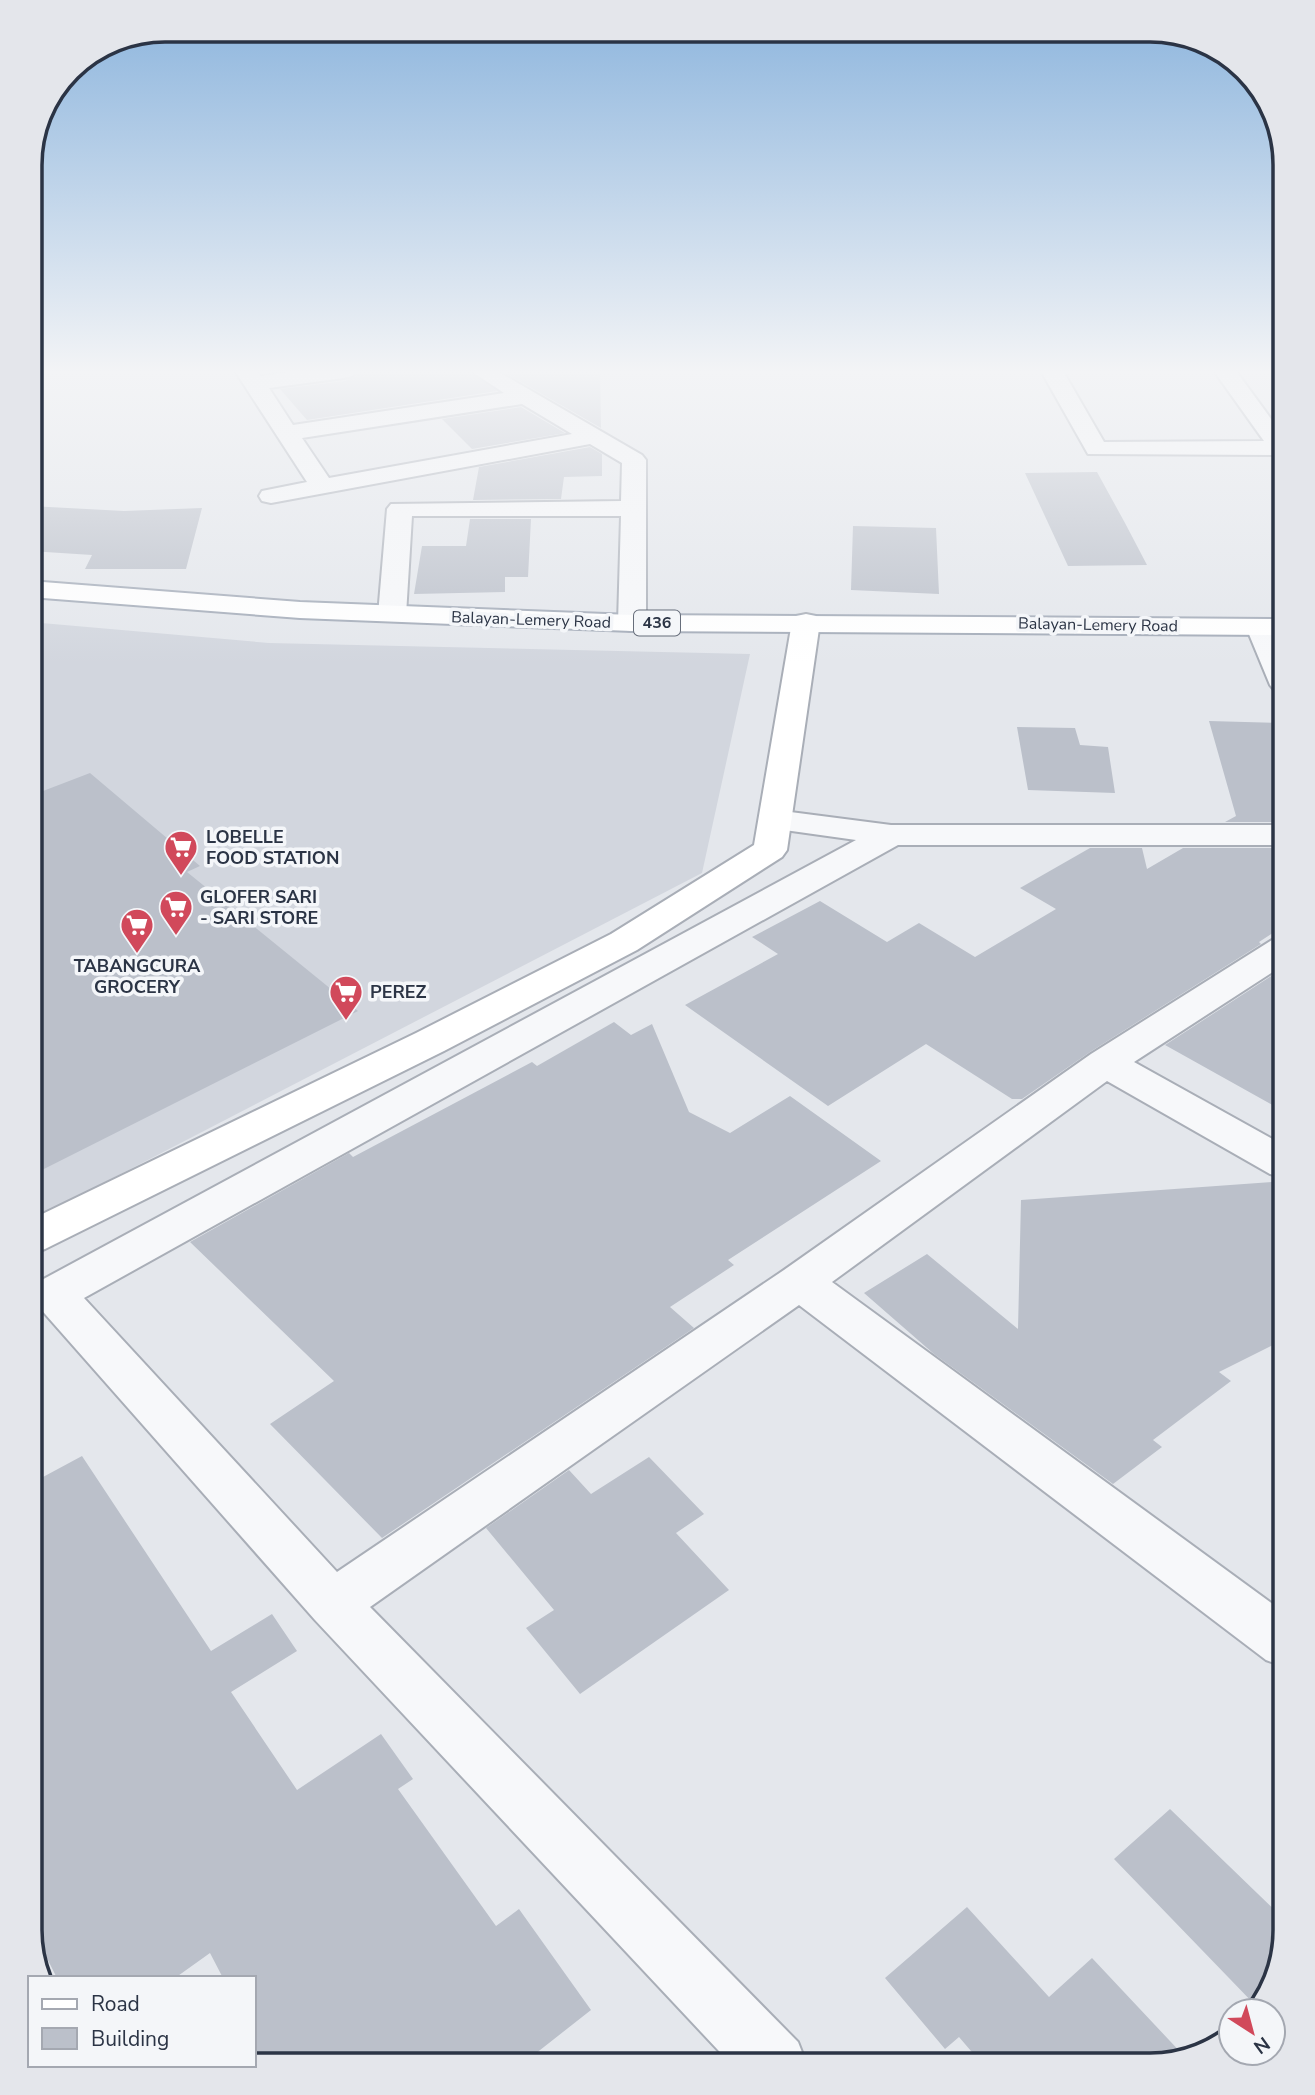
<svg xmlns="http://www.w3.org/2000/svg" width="1315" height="2095" viewBox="0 0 1315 2095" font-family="'Nunito Sans',sans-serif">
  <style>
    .built { fill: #d2d6de }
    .building { fill: #bbc0ca }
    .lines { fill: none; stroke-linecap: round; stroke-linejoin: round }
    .street-casing { stroke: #a9aeb7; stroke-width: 4 }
    .secondary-casing { stroke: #a9aeb7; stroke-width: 4 }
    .primary-casing { stroke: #a3abb8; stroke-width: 4 }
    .street { fill: #f7f8fa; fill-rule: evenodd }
    .secondary { fill: #fff; fill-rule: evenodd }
    .primary { fill: #fff; fill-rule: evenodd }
    .labels { text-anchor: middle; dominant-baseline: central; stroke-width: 7; stroke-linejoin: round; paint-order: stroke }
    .far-street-label { font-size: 16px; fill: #2b3445; stroke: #f4f6f9 }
    .shield { fill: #f4f6f9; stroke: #676e7b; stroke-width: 2 }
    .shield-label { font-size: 16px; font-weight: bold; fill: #2b3445 }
    .poi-label { font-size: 18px; font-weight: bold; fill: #2b3445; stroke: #f4f6f9; text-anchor: start }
    .rim { fill: none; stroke: #2b3445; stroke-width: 3.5 }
  </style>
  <rect width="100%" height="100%" fill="#e4e7ec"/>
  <path class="built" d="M 30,622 L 269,643 L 750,654 L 702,873 L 30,1221 Z"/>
  <path class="building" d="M 358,371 L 469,371 L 497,391 L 307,420 L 280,389 L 345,381 L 354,377 Z
    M 502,371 L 600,371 L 601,428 Z
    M 521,407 L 565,433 L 472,449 L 442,419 Z
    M 590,447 L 602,454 L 602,476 L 564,477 L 561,499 L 473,500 L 479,467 Z
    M 1097,472 L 1125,523 L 1147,565 L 1068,566 L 1025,473 Z
    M 30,506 L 124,511 L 202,508 L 186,569 L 85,569 L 92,555 L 30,551 Z
    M 470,519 L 531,519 L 528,577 L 505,577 L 505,592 L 414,594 L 422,546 L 466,546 Z
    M 853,526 L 936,528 L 939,594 L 851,590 Z
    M 1209,721 L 1285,723 L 1285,822 L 1225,822 L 1236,816 Z
    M 1017,727 L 1075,728 L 1080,745 L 1108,747 L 1115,793 L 1028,790 Z
    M 90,773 L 200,866 L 187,872 L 358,1011 L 30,1176 L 30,796 Z
    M 1090,848 L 1142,848 L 1147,869 L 1183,848 L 1285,848 L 1285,925 L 1259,942 L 1261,944 L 1090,1052 L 1022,1099 L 1012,1099 L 926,1044 L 828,1106 L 685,1005 L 778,954 L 752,937 L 820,901 L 887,942 L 919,923 L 975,957 L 1056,909 L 1020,888 Z
    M 1285,967 L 1285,1112 L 1165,1045 Z
    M 614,1022 L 631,1035 L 652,1024 L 689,1112 L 730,1133 L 790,1096 L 881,1161 L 728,1260 L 734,1265 L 670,1307 L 694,1328 L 382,1538 L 270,1424 L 334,1381 L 190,1242 L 349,1153 L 353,1157 L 532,1062 L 537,1066 Z
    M 1285,1181 L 1285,1339 L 1219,1372 L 1231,1381 L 1153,1440 L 1162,1447 L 1113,1484 L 934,1354 L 864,1293 L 927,1254 L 1018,1329 L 1021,1200 Z
    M 82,1456 L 211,1651 L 272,1614 L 297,1651 L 231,1692 L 297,1790 L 381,1734 L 413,1779 L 398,1789 L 496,1926 L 519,1909 L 591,2010 L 521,2065 L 254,2065 L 254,1978 L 223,1978 L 210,1953 L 175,1978 L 57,1978 L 30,1925 L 30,1484 Z
    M 649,1457 L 704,1514 L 676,1533 L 729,1590 L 580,1694 L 526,1628 L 554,1610 L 486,1528 L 569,1470 L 591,1494 Z
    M 1170,1809 L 1285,1920 L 1267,1998 L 1257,2007 L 1114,1859 Z
    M 967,1907 L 1049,1997 L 1092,1958 L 1185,2057 L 1150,2065 L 983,2065 L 959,2037 L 945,2049 L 885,1978 Z"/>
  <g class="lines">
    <defs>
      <path id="street" d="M 235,371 L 257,371 L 260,376 L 299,371 L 355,371 L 352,376 L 344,378 L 269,388 L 293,425 L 504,393 L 471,371 L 497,371 L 642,455 L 646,460 L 646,623 L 642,629 L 632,631 L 622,629 L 618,623 L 621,516 L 412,516 L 406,615 L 402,621 L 382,621 L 378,615 L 387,509 L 391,504 L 621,501 L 622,463 L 590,444 L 271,503 L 262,501 L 259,496 L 262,491 L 307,482 ZM 522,404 L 572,434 L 329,478 L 302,438 Z
        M 1041,371 L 1063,371 L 1104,442 L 1264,441 L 1214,371 L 1236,371 L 1285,438 L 1285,461 L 1274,455 L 1088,454 Z
        M 1260,619 L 1270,621 L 1285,652 L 1285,694 L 1275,691 L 1270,685 L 1246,627 L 1250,621 Z
        M 775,810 L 891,825 L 1285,825 L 1285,845 L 898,845 L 84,1298 L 337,1572 L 784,1270 L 1091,1054 L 1272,940 L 1285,937 L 1285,964 L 1134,1062 L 1285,1146 L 1285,1178 L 1270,1174 L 1107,1081 L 832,1282 L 1285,1613 L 1285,1667 L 1266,1660 L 799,1305 L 370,1607 L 798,2042 L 807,2065 L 732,2065 L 315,1620 L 38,1306 L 32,1294 L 38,1282 L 856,840 L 763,827 L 759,820 L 763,813 Z"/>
      <path id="secondary" d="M 806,614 L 816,616 L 820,622 L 787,850 L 782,857 L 637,950 L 444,1051 L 45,1249 L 30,1254 L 30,1220 L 416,1033 L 611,934 L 754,845 L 792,622 L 796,616 Z"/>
      <path id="primary" d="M 30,581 L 300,602 L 632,615 L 1285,619 L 1285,635 L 632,631 L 300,618 L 30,597 Z"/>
    </defs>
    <use href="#street" class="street-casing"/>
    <use href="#secondary" class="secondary-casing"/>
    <use href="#primary" class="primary-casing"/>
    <use href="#street" class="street"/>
    <use href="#secondary" class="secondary"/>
    <use href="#primary" class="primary"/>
  </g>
  <linearGradient id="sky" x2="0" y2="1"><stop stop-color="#8bb4dd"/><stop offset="0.56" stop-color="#f3f4f6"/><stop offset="1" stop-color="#f3f4f6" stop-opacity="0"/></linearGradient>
  <rect width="1315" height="664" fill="url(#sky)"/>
  <defs>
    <symbol id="supermarket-pin" viewBox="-11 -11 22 30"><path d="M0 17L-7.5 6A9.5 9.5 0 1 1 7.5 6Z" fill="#d1495b" stroke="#f4f6f9"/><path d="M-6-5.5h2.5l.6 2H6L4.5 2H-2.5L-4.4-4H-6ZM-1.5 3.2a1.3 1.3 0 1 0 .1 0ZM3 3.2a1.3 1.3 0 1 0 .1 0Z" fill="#fff"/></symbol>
  </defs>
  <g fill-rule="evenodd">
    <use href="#supermarket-pin" x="162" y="828" width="38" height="52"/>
    <use href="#supermarket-pin" x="157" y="888" width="38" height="52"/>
    <use href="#supermarket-pin" x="118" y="906" width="38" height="52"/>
    <use href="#supermarket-pin" x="327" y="973" width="38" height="52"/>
  </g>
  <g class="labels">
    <g class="far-street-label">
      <text transform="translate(531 620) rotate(2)">Balayan-Lemery Road</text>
      <text transform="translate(1098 625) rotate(1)">Balayan-Lemery Road</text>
    </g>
    <rect class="shield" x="634" y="610.5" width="46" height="25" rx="5"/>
    <g class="shield-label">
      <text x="657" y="623">436</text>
    </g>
    <g class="poi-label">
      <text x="206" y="837">LOBELLE<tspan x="206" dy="21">FOOD STATION</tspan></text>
      <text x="200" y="897">GLOFER SARI<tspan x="200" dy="21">- SARI STORE</tspan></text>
      <text x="137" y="966" text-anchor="middle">TABANGCURA<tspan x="137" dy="21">GROCERY</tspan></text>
      <text x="370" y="992">PEREZ</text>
    </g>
  </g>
  <path d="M0 0H1315V2095H0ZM165 42H1150A123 123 0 0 1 1273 165V1930A123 123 0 0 1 1150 2053H165A123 123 0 0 1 42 1930V165A123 123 0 0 1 165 42Z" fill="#e4e6eb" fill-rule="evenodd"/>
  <path class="rim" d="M165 42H1150A123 123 0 0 1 1273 165V1930A123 123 0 0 1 1150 2053H165A123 123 0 0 1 42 1930V165A123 123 0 0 1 165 42Z"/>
  <rect x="28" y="1976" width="228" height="91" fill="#f4f6f9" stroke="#a4a8b1" stroke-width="2"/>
  <rect x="42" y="1999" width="35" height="10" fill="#ffffff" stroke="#a4a8b1" stroke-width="2"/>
  <text x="91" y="2011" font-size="21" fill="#2b3445">Road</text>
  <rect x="42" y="2028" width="35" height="21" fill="#bbc0ca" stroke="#a4a8b1" stroke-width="2"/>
  <text x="91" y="2046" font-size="21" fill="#2b3445">Building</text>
  <g transform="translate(1252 2032) rotate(144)"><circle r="33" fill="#f4f6f9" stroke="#a4a8b1" stroke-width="2"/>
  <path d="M0-5L12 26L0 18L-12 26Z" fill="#d1495b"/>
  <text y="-10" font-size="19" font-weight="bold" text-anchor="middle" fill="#2b3445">N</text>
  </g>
</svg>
